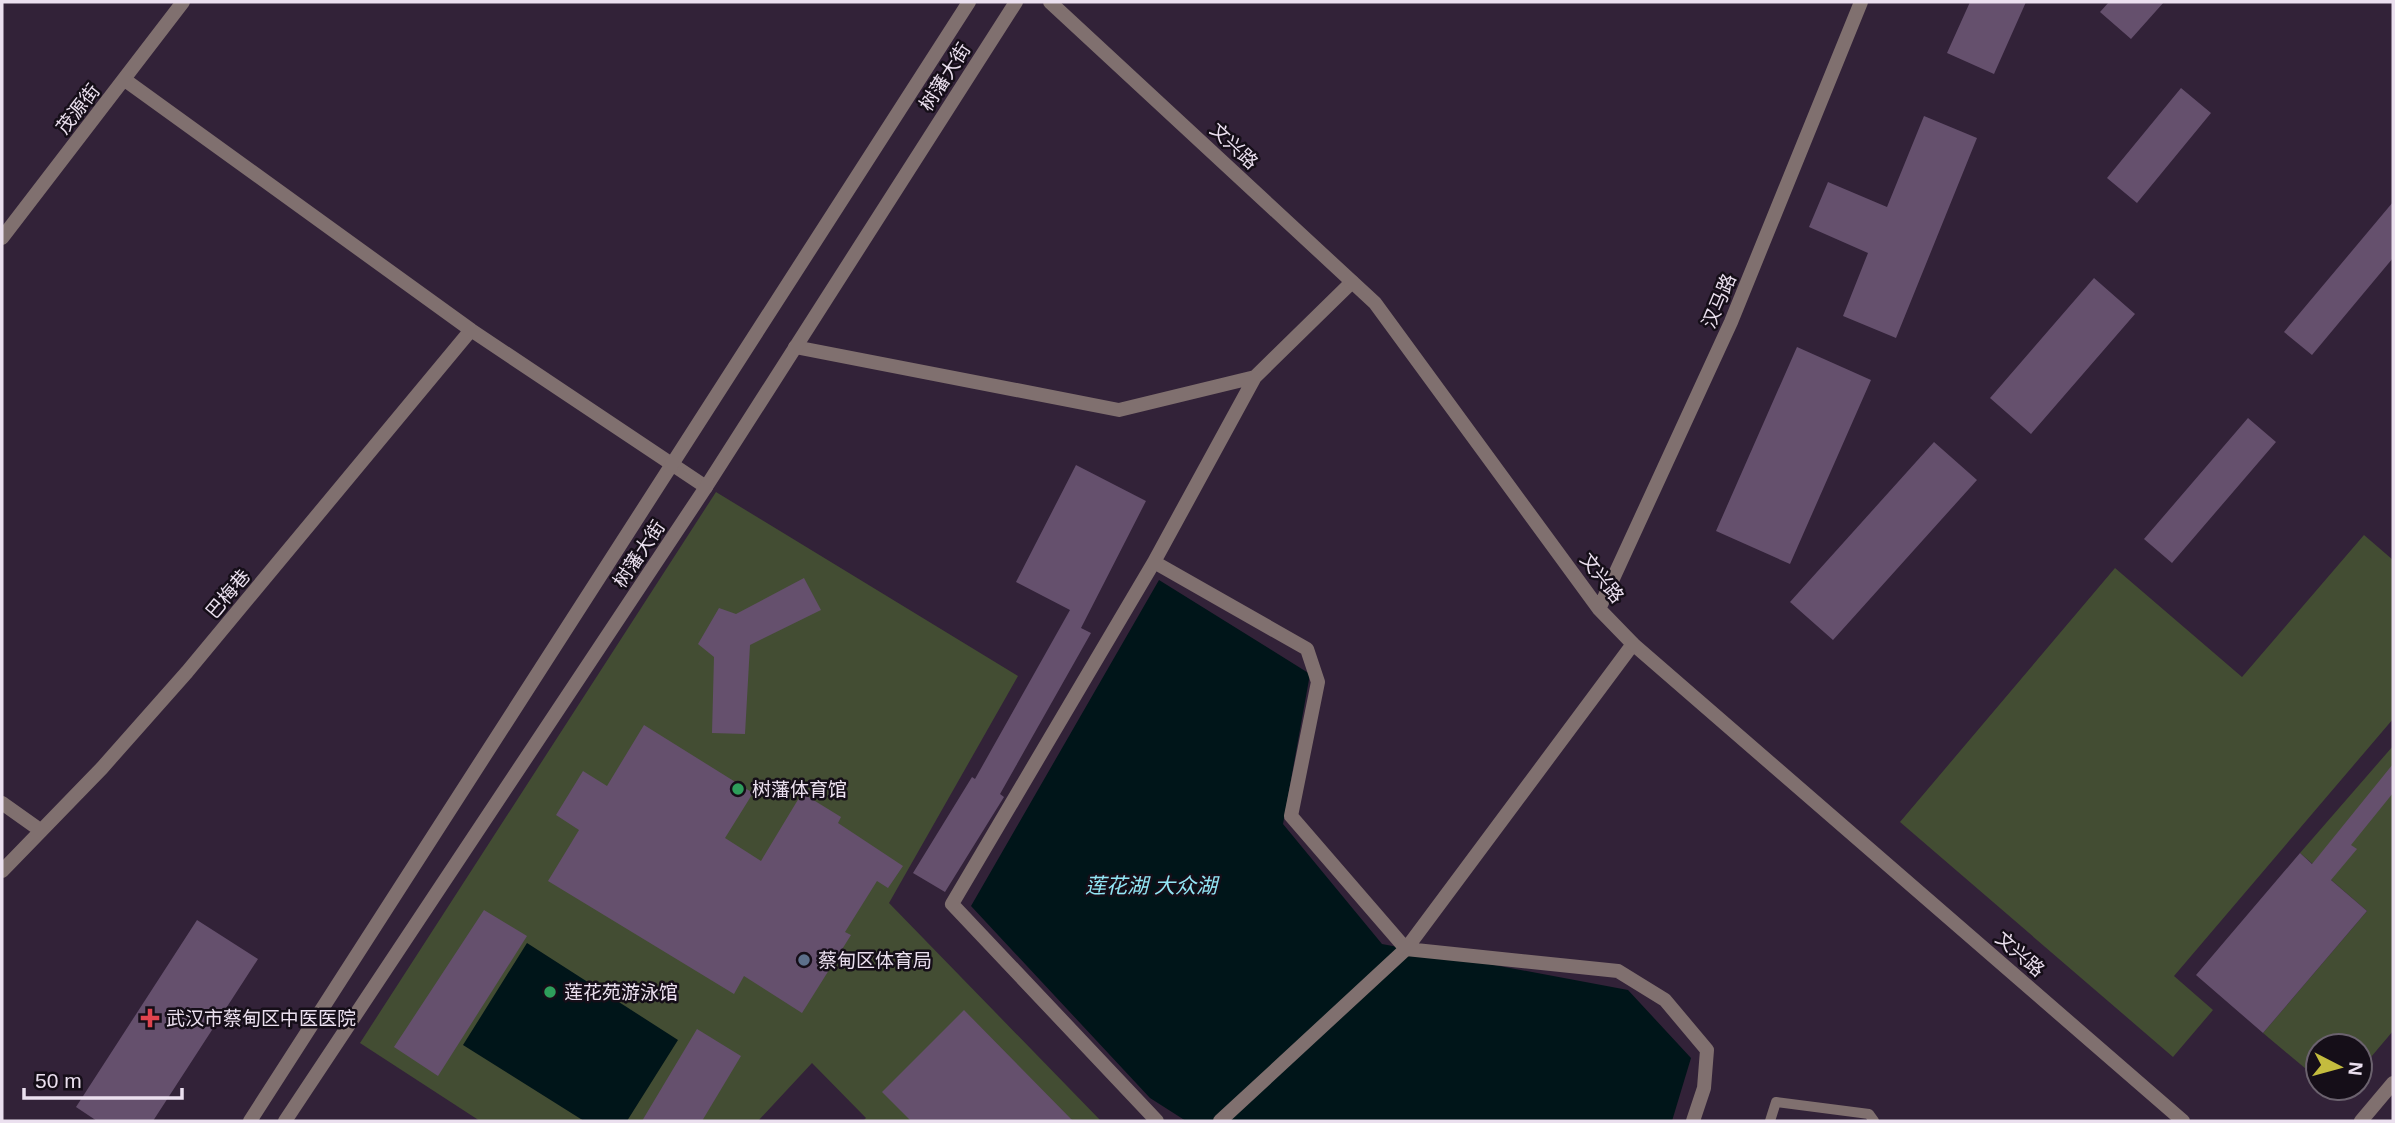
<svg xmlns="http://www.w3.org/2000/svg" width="2395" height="1123" viewBox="0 0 2395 1123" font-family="Arial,'Noto Sans SC',sans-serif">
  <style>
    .green { fill: #434d33 }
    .water { fill: #001519 }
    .building { fill: #65506d }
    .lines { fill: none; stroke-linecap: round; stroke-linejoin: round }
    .service { stroke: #80706f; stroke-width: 10 }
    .pedestrian { stroke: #80706f; stroke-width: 14 }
    .minor { stroke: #80706f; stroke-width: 14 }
    .tertiary { stroke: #80706f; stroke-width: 14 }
    .leisure-dot { fill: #2e9e5b; stroke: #150e18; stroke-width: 2.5 }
    .service-dot { fill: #5c6f8a; stroke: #150e18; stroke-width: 2.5 }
    .health-dot { fill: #e0444e; stroke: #150e18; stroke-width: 2.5 }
    .labels { text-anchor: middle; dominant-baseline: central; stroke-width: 5; stroke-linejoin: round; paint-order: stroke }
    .street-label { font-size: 19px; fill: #ebe0ef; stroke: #150e18 }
    .poi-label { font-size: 19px; fill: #ebe0ef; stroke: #150e18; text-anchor: start }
    .water-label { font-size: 21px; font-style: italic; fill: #93e6f5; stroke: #150e18 }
  </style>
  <rect width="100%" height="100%" fill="#322238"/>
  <path class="green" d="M 716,492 L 1018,676 L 889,903 L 1101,1121 L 863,1121 L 866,1118 L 812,1063 L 758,1121 L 480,1121 L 360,1043 Z
    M 2364,535 L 2393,560 L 2393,719 L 2174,976 L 2213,1010 L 2173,1057 L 1900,822 L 2115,568 L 2242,677 Z
    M 2393,746 L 2393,1031 L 2360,1070 L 2360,1046 L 2318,1046 L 2318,1079 L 2263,1033 L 2367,911 L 2300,853 Z"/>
  <path class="water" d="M 1159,580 L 1310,674 L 1283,824 L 1382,944 L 1628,990 L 1691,1058 L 1672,1121 L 1186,1121 L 1150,1098 L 971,906 Z
    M 527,943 L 678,1040 L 627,1121 L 584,1121 L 463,1045 Z"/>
  <path class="building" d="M 1970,2 L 2026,2 L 1994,74 L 1947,53 Z
    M 2109,2 L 2164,2 L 2131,39 L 2100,12 Z
    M 2181,88 L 2211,113 L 2137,203 L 2107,178 Z
    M 1924,116 L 1977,138 L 1896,338 L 1843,316 L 1868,253 L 1809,227 L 1828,182 L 1887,207 Z
    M 2393,202 L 2393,258 L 2312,355 L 2284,332 Z
    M 2094,278 L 2135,314 L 2031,434 L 1990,398 Z
    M 1797,347 L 1871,380 L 1790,564 L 1716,531 Z
    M 2248,418 L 2276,442 L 2172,563 L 2144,539 Z
    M 1934,442 L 1977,480 L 1833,640 L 1790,602 Z
    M 1076,465 L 1146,501 L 1081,628 L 1091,633 L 1000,794 L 1004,797 L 945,892 L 913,873 L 972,777 L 975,779 L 1070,610 L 1016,582 Z
    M 804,578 L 821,610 L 750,645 L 745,734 L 712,733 L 714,657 L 698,644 L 719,608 L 736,614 Z
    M 644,725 L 753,793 L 725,838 L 761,861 L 802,793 L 841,817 L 838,823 L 903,866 L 888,888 L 877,881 L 845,932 L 851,935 L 802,1013 L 744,976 L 734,994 L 548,881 L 579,830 L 556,815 L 583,771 L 607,786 Z
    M 2393,764 L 2393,793 L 2351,845 L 2357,849 L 2331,880 L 2367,911 L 2263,1033 L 2196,975 L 2300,853 L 2312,864 Z
    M 484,910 L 527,936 L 438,1076 L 394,1047 Z
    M 197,920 L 258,959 L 153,1121 L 97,1121 L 76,1107 Z
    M 964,1010 L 1073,1121 L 911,1121 L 882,1092 Z
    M 697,1029 L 741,1056 L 702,1121 L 642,1121 Z"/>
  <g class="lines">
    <path class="service" d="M 1770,1121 L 1776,1102 L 1869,1114 L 1874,1121"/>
    <path class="pedestrian" d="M 1220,1121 L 1406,949"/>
    <path class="minor" d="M 125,80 L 471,330 L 706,487
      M 2,238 L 183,2
      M 795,347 L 1119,410 L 1255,377 L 1352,282
      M 1154,562 L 1307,649 L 1318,682 L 1291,816 L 1406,949 L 1618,971 L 1665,1000 L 1707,1050 L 1704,1088 L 1693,1121
      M 2,803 L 40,830
      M 2,871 L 102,768 L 187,672 L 471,330
      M 1406,949 L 1633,644
      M 1157,1121 L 952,904 L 1154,562 L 1255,377"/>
    <path class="tertiary" d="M 1050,2 L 1375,303 L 1599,609 L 1633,644 L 2183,1121
      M 1599,609 L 1731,322 L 1861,2
      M 250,1121 L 969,2
      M 285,1121 L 706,487 L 1016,2
      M 2361,1121 L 2393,1083"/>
  </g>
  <g class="leisure-dot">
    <circle cx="738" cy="789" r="7"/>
    <circle cx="550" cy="992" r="7"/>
  </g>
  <circle class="service-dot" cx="804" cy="960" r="7"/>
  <path class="health-dot" d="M146.5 1007.5h7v7h7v7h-7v7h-7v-7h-7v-7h7z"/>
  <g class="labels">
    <g class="street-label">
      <text transform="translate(945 77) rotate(-57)">树藩大街</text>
      <text transform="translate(78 109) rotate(-52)">茂源街</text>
      <text transform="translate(1234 146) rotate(43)">文兴路</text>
      <text transform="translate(1719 301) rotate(-67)">汉马路</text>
      <text transform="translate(639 554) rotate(-56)">树藩大街</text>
      <text transform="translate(1602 578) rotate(52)">文兴路</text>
      <text transform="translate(228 594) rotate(-50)">巴梅巷</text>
      <text transform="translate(2020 954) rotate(41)">文兴路</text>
    </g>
    <g class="poi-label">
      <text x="752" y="789">树藩体育馆</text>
      <text x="818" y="960">蔡甸区体育局</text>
      <text x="564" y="992">莲花苑游泳馆</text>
      <text x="166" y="1018">武汉市蔡甸区中医医院</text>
    </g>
    <g class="water-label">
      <text x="1151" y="885">莲花湖 大众湖</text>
    </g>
  </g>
  <rect width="2395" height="1123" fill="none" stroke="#ebe0ef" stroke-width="7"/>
  <g transform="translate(2339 1067) rotate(96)"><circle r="33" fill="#150e18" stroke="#6b626e" stroke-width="2"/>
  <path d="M0-5L12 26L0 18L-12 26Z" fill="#c4bc3e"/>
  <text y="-10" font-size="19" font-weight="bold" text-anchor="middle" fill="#ebe0ef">N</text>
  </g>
  <path d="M24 1088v10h158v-10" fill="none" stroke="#ebe0ef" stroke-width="3.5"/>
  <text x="35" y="1088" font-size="21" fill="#ebe0ef" stroke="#150e18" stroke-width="5" paint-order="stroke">50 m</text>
</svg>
